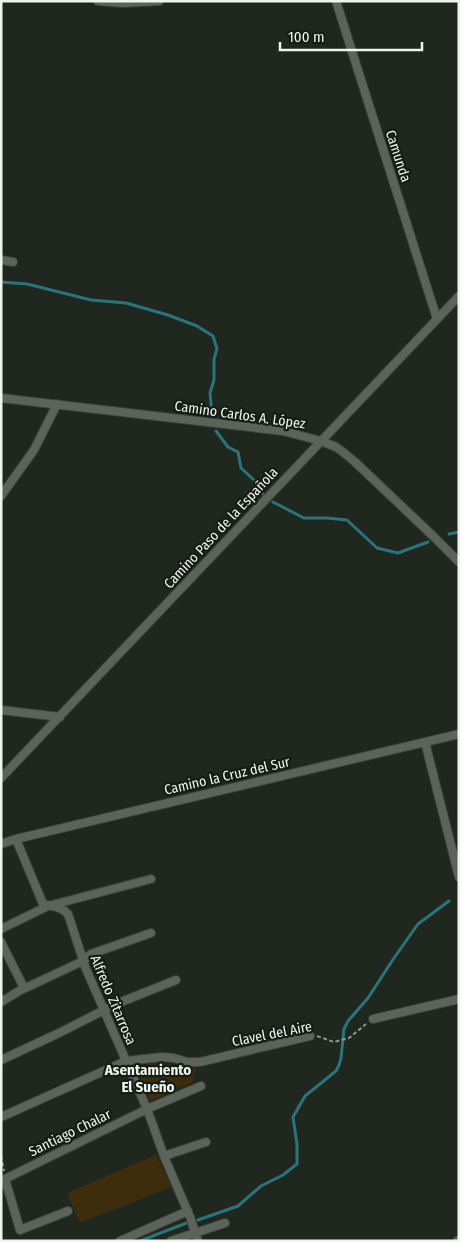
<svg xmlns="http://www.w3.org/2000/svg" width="460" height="1242" viewBox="0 0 460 1242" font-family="'Fira Sans Condensed',sans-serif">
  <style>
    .green { fill: #3d2d0d }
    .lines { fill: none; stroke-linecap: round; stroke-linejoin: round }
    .stream { stroke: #29757b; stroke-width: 3 }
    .minor-casing { stroke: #3c413c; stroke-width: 10 }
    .path { stroke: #919690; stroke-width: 2; stroke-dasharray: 4 2.5; stroke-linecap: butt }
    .minor { stroke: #5c635b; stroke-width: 8 }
    .labels { text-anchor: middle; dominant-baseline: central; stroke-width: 4.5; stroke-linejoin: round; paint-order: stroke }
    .street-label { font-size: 14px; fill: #f0f4ef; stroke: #171d16 }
    .neighbourhood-label { font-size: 15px; font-weight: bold; fill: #f0f4ef; stroke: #171d16 }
  </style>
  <rect width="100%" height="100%" fill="#20271f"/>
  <path class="green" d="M 153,1063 L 196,1067 L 193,1082 L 150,1101 L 137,1068 Z
    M 156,1155 L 172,1187 L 80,1223 L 67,1193 Z"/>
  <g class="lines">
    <path class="stream" d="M 1,282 L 27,284 L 91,300 L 126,303 L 168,315 L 197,326 L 213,336 L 217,349 L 214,359 L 214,380 L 210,393 L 212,414
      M 216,431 L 228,447 L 238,452 L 241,468 L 254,480 L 263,494
      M 273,502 L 304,518 L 327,518 L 347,520 L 377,548 L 398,553 L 428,542
      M 449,534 L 459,532
      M 198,1220 L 238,1206 L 261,1186 L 283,1175 L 297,1164 L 297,1144 L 293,1117 L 305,1096 L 336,1071 L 339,1065 L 341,1058 L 344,1029 L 348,1021 L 368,998 L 392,961 L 418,924 L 449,901
      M 140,1241 L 189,1222"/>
    <defs>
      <path id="minor" d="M 98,1 L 123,3 L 159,1
        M 336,1 L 437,319
        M 1,260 L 13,262
        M 1,398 L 283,431 L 321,441 L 336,447 L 343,452 L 355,462 L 432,535 L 459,562
        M 1,496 L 34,450 L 57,404
        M 1,710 L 60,717
        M 425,742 L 459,877
        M 1,778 L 459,296
        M 16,839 L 43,904 C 52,907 61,906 68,914 L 86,969 L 147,1109 L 164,1156 L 190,1217 L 198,1241
        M 1,844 L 16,839 L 459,734
        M 1,929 L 48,906 L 151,879
        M 1,942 L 24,988
        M 1,1002 L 19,991 L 83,961 L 91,954 L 151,933
        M 373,1019 L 459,999
        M 1,1060 L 59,1033 L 116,1004 L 176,980
        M 1,1117 L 126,1061 L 162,1057 L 174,1058 L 187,1062 L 200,1062 L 310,1036
        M 164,1156 L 206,1142
        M 68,1211 L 20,1230 L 5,1179 L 147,1109 L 201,1086
        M 120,1241 L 188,1211
        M 171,1241 L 225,1223
        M 457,1241 L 459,1240"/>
    </defs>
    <use href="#minor" class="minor-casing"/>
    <path class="path" d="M 317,1036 L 334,1042 L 349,1038 L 366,1024
      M 1,1156 L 4,1171"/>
    <use href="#minor" class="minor"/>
  </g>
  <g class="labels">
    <g class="street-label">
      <text transform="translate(398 156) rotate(72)">Camunda</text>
      <text transform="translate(240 415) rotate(8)">Camino Carlos A. López</text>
      <text transform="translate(221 528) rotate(-47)">Camino Paso de la Española</text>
      <text transform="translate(227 776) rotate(-13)">Camino la Cruz del Sur</text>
      <text transform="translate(113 1000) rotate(67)">Alfredo Zitarrosa</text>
      <text transform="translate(272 1034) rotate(-11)">Clavel del Aire</text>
      <text transform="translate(70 1133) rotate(-26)">Santiago Chalar</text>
    </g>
    <g class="neighbourhood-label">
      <text x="148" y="1070">Asentamiento<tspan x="148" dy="17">El Sueño</tspan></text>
    </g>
  </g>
  <rect width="460" height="1242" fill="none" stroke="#f0f4ef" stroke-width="5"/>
  <path d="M280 42v8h142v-8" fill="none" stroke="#f0f4ef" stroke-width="2.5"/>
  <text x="288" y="42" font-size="15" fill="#f0f4ef" stroke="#171d16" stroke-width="4" paint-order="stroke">100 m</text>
</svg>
